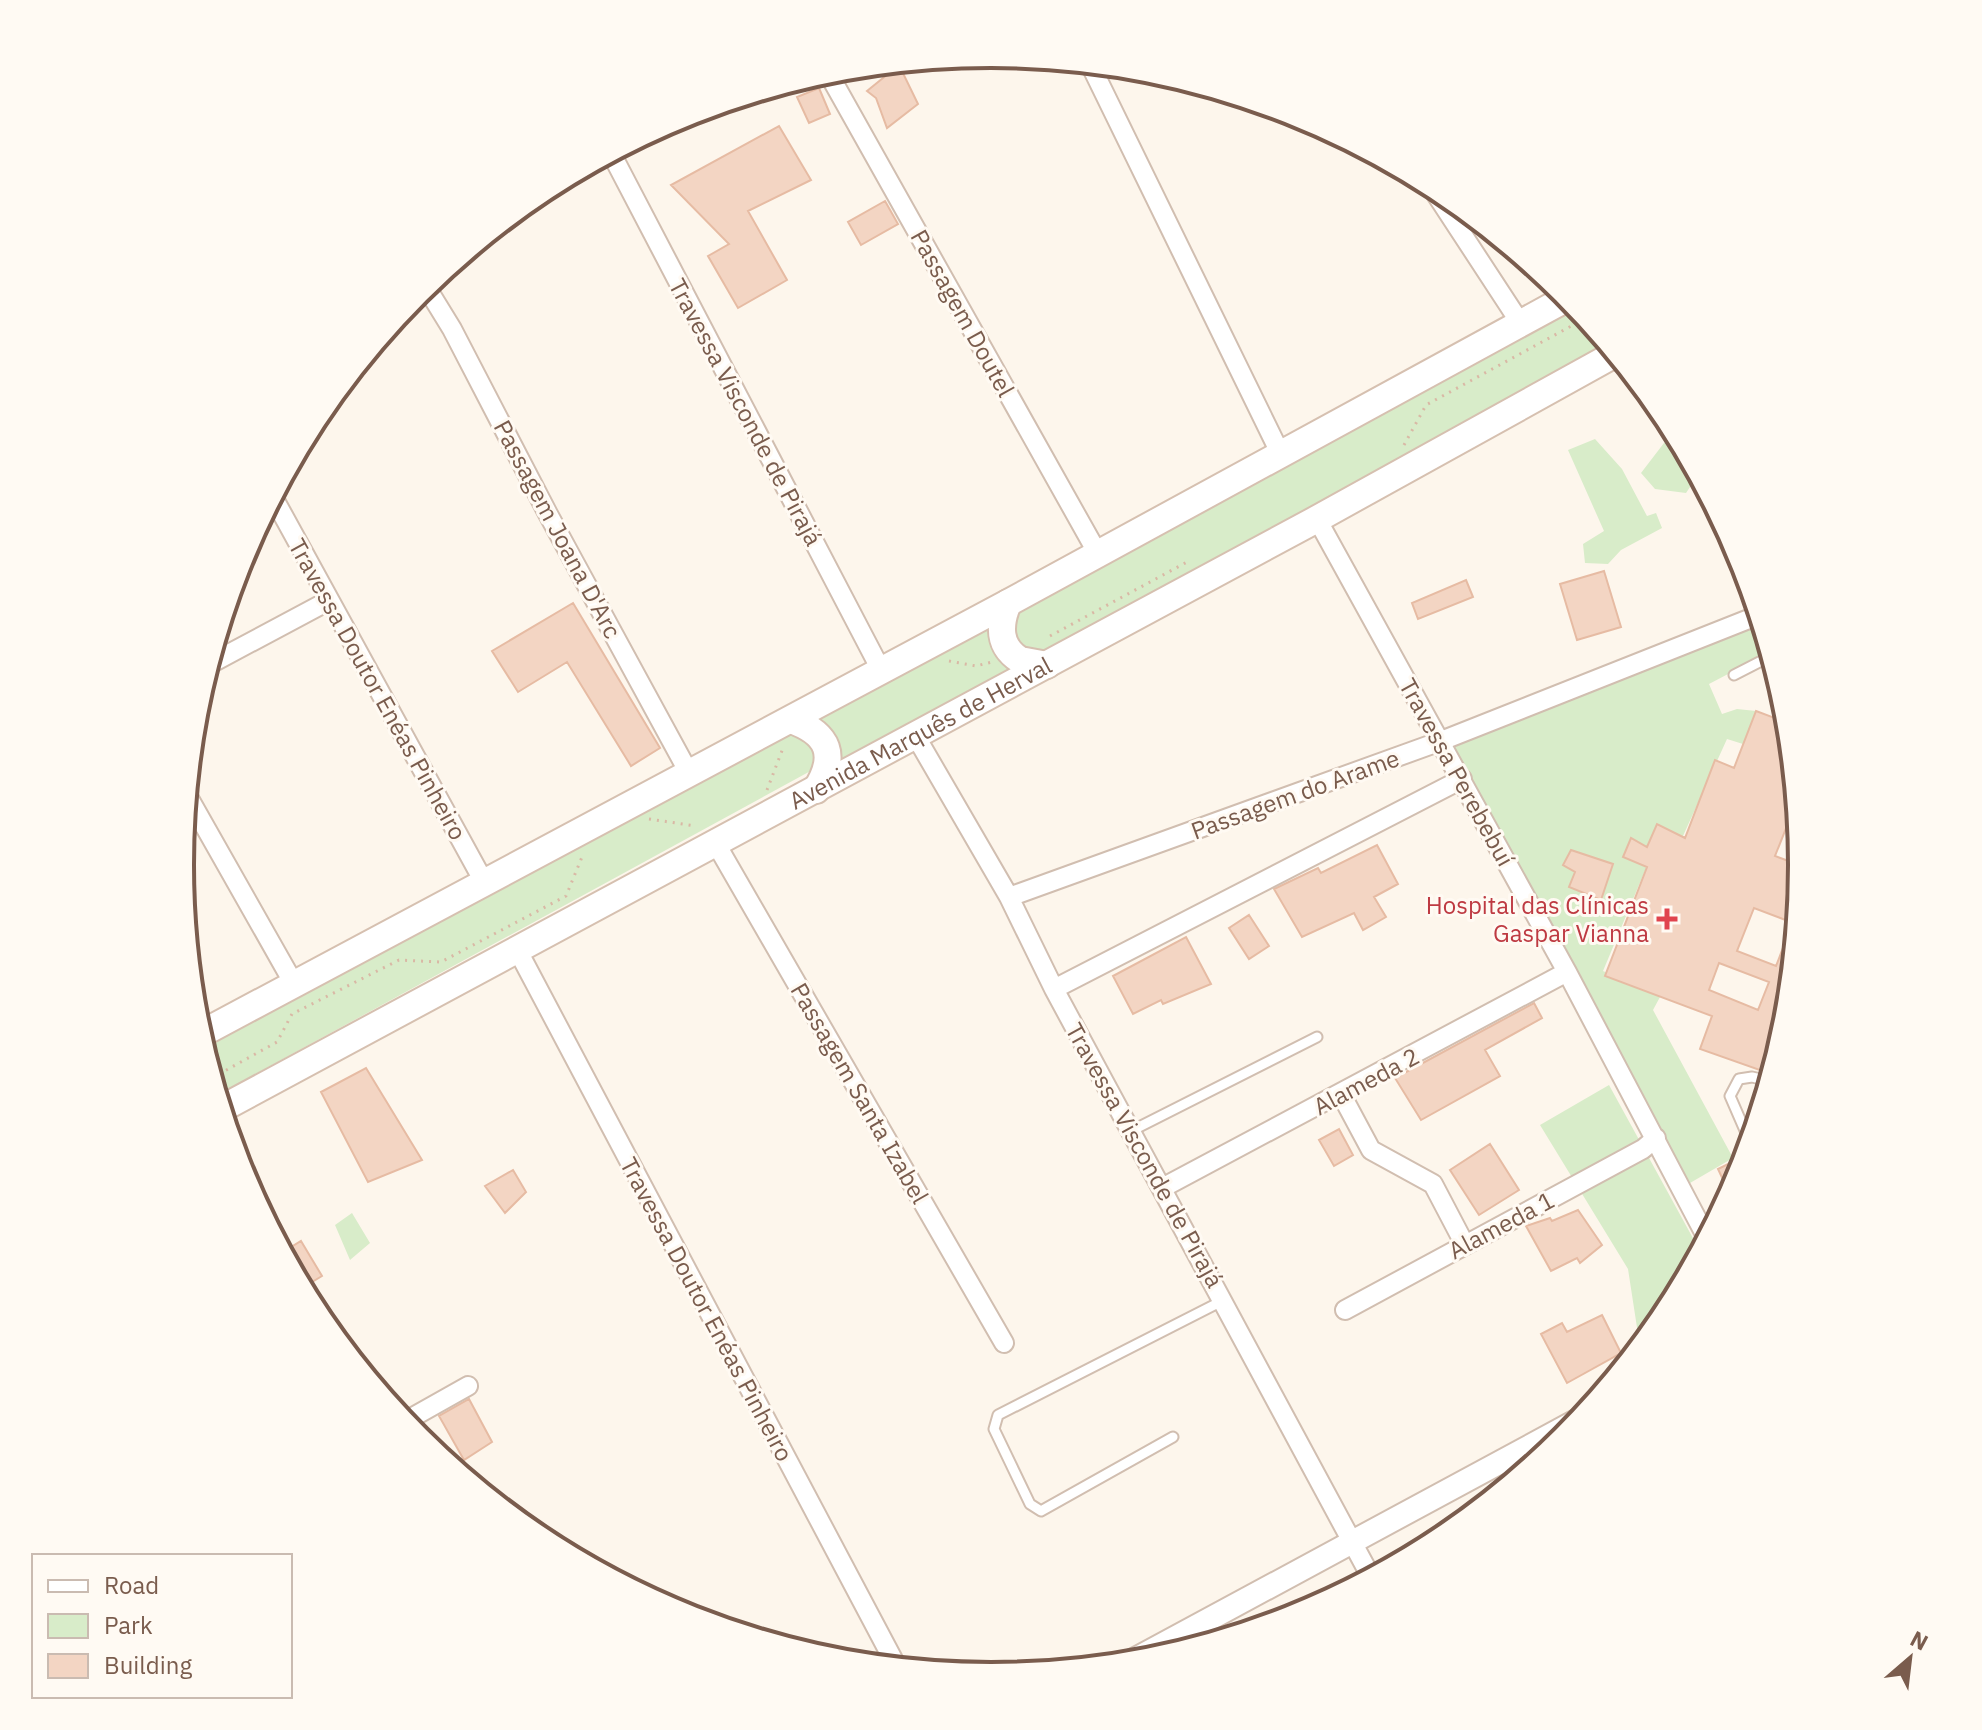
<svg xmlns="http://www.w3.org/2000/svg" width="1982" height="1730" viewBox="0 0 1982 1730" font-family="'IBM Plex Sans',sans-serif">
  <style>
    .green { fill: #d8ecc9 }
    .building { fill: #f3d5c3; stroke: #e6bba3; stroke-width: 2; fill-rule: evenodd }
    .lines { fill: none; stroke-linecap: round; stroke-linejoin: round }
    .service-casing { stroke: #d1beb0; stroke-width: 13 }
    .minor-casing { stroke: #d1beb0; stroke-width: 22 }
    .tertiary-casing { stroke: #d1beb0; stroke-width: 26 }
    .secondary-casing { stroke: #d6c0b0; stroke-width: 30 }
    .path { stroke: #d9b8a5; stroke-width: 3; stroke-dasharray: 2 6; stroke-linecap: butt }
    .service { stroke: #fff; stroke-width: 9 }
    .minor { stroke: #fff; stroke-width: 18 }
    .tertiary { stroke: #fff; stroke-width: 22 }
    .secondary { stroke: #fff; stroke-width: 26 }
    .health-dot { fill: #e0444e; stroke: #fffaf3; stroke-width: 3 }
    .labels { text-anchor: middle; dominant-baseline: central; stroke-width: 6; stroke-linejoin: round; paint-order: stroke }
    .street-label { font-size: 24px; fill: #7a5c4d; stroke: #fffaf3 }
    .health-label { font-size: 24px; fill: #be3a42; stroke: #fffaf3; text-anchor: end }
    .rim { fill: none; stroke: #7a5c4d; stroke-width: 4 }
  </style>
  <rect width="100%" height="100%" fill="#fdf6ec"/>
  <path class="green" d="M 1576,306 L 1611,348 L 1040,659 L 1013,646 L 1008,615 Z
    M 1595,439 L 1622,469 L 1647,516 L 1656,513 L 1662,528 L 1621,550 L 1608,564 L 1585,563 L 1583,544 L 1604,531 L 1568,450 Z
    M 1679,439 L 1698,475 L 1686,493 L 1655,489 L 1641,473 L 1664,443 Z
    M 995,617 L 1017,669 L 832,767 L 801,718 Z
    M 1760,618 L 1770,652 L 1709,684 L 1722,714 L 1737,709 L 1756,711 L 1743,744 L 1727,739 L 1668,869 L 1649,861 L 1603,971 L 1660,997 L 1653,1010 L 1733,1158 L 1690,1183 L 1448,743 Z
    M 784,731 L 800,732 L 818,749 L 816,768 L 217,1095 L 202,1044 Z
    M 1609,1085 L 1700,1251 L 1665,1316 L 1640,1347 L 1628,1269 L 1540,1125 Z
    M 352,1213 L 370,1243 L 350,1260 L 335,1225 Z"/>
  <path class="building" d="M 899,65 L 918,104 L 887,128 L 876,98 L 867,91 Z
    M 819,88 L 830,114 L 809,123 L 797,97 Z
    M 779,126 L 811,180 L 748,211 L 787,280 L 738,308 L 708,256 L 729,244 L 671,185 Z
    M 885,201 L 898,224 L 861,245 L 848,222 Z
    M 1604,571 L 1621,627 L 1577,640 L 1560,584 Z
    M 1466,580 L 1473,597 L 1418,619 L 1412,603 Z
    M 573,603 L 660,748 L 631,766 L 567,662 L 518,692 L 492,651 Z
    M 1756,711 L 1788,723 L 1784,740 L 1790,743 L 1796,803 L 1775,856 L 1802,866 L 1796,924 L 1754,908 L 1737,951 L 1776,966 L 1792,925 L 1796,926 L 1786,1024 L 1771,1074 L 1700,1049 L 1712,1016 L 1605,976 L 1647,867 L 1623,857 L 1631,838 L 1647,847 L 1657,824 L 1685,838 L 1715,760 L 1734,768 ZM 1719,963 L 1769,982 L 1758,1010 L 1709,990 Z
    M 1377,845 L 1398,884 L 1374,897 L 1386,917 L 1363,930 L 1354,913 L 1302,937 L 1274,889 L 1318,868 L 1321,873 Z
    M 1571,850 L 1613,864 L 1601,900 L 1569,887 L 1575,872 L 1563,865 Z
    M 1249,915 L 1269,946 L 1249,959 L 1229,928 Z
    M 1186,937 L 1211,984 L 1163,1004 L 1161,1000 L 1133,1014 L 1113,976 Z
    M 1534,1003 L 1542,1018 L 1485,1050 L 1500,1076 L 1421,1120 L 1395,1078 Z
    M 366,1068 L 422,1160 L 368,1182 L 321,1092 Z
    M 1339,1129 L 1353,1155 L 1334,1166 L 1319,1140 Z
    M 1490,1144 L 1519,1190 L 1479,1215 L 1450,1170 Z
    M 1732,1162 L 1739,1177 L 1730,1195 L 1718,1169 Z
    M 513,1170 L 526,1192 L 505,1213 L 485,1186 Z
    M 1578,1210 L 1602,1245 L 1580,1263 L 1577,1258 L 1551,1271 L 1526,1226 L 1550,1218 L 1552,1221 Z
    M 301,1241 L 322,1276 L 302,1288 L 283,1252 Z
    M 1602,1315 L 1621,1353 L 1567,1383 L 1541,1334 L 1562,1323 L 1567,1332 Z
    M 469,1399 L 492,1442 L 464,1460 L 439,1416 Z"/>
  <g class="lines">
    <defs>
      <path id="service" d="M 1763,660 L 1776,673
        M 1734,675 L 1771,656
        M 1133,1130 L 1317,1037
        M 1750,1142 L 1730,1096 L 1739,1079 L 1752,1077 L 1769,1081
        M 1173,1437 L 1041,1511 L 1030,1504 L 994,1429 L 998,1415 L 1224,1300"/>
      <path id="minor" d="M 1090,64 L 1281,455
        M 827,71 L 1098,554
        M 611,153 L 881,670
        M 1430,185 L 1521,324
        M 425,285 L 452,329 L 548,514 L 689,773
        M 273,497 L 484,882
        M 1317,519 L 1567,972 L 1707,1238
        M 208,665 L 328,601
        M 915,735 L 1009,897 L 1054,989 L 1371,1577
        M 187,795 L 294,984
        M 715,842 L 1004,1343
        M 1009,897 L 1441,741 L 1759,615
        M 518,951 L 897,1667
        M 1054,989 L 1462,779
        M 1341,1094 L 1371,1150 L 1433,1184 L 1465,1245
        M 1164,1187 L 1567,972
        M 1345,1310 L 1643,1149 L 1656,1138
        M 404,1422 L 468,1386"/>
      <path id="tertiary" d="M 1130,1662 L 1580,1419"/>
      <g id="secondary">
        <path d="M 1008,603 C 999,625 998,646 1020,660 L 1047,665"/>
        <path d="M 791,720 C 830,734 837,756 816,790"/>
        <path d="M 199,1035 L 1008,603 L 1569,297"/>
        <path id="s1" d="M 221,1109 L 1317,519 L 1615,354"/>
      </g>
    </defs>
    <use href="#service" class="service-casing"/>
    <use href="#minor" class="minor-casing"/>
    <use href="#tertiary" class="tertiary-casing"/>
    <use href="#secondary" class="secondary-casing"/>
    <path class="path" d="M 1404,445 L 1426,405 L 1586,318
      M 1050,636 L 1187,562
      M 949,661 L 976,666 L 992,662
      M 767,790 L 783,748
      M 649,819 L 696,826
      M 212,1078 L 277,1042 L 292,1014 L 399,960 L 441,962 L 566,896 L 582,857"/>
    <use href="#service" class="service"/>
    <use href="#minor" class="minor"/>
    <use href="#tertiary" class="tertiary"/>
    <use href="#secondary" class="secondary"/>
  </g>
  <path class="health-dot" d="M1663 907h8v8h8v8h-8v8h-8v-8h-8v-8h8z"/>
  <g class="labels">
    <g class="street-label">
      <text transform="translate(963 313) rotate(61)">Passagem Doutel</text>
      <text transform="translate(746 412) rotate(62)">Travessa Visconde de Pirajá</text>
      <text transform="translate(558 529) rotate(62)">Passagem Joana D'Arc</text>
      <text transform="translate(378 689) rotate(61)">Travessa Doutor Enéas Pinheiro</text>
      <text stroke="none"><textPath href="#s1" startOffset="794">Avenida Marquês de Herval</textPath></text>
      <text transform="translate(1457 772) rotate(61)">Travessa Perebebuí</text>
      <text transform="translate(1295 794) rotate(-20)">Passagem do Arame</text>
      <text transform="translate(1366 1081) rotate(-28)">Alameda 2</text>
      <text transform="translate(860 1093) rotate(60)">Passagem Santa Izabel</text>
      <text transform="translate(1145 1155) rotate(61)">Travessa Visconde de Pirajá</text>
      <text transform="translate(1501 1225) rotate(-28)">Alameda 1</text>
      <text transform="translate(707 1309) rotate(62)">Travessa Doutor Enéas Pinheiro</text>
    </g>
    <g class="health-label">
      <text x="1649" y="905">Hospital das Clínicas<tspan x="1649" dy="28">Gaspar Vianna</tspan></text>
    </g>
  </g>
  <path d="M0 0H1982V1730H0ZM194 865a797 797 0 1 1 1594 0a797 797 0 1 1-1594 0Z" fill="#fffaf3" fill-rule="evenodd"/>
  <path class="rim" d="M194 865a797 797 0 1 1 1594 0a797 797 0 1 1-1594 0Z"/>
  <rect x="32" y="1554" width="260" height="144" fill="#fffaf3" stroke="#cabbb1" stroke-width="2"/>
  <rect x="48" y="1580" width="40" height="12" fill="#ffffff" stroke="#cabbb1" stroke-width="2"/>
  <text x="104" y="1594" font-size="24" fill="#7a5c4d">Road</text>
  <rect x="48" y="1614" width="40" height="24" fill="#d8ecc9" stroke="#cabbb1" stroke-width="2"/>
  <text x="104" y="1634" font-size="24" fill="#7a5c4d">Park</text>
  <rect x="48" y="1654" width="40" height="24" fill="#f3d5c3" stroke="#cabbb1" stroke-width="2"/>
  <text x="104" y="1674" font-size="24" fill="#7a5c4d">Building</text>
  <g transform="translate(1910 1658) rotate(28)" stroke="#fffaf3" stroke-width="6" paint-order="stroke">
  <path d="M0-6L14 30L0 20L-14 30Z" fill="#7a5c4d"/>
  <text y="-12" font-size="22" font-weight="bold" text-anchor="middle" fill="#7a5c4d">N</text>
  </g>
</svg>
